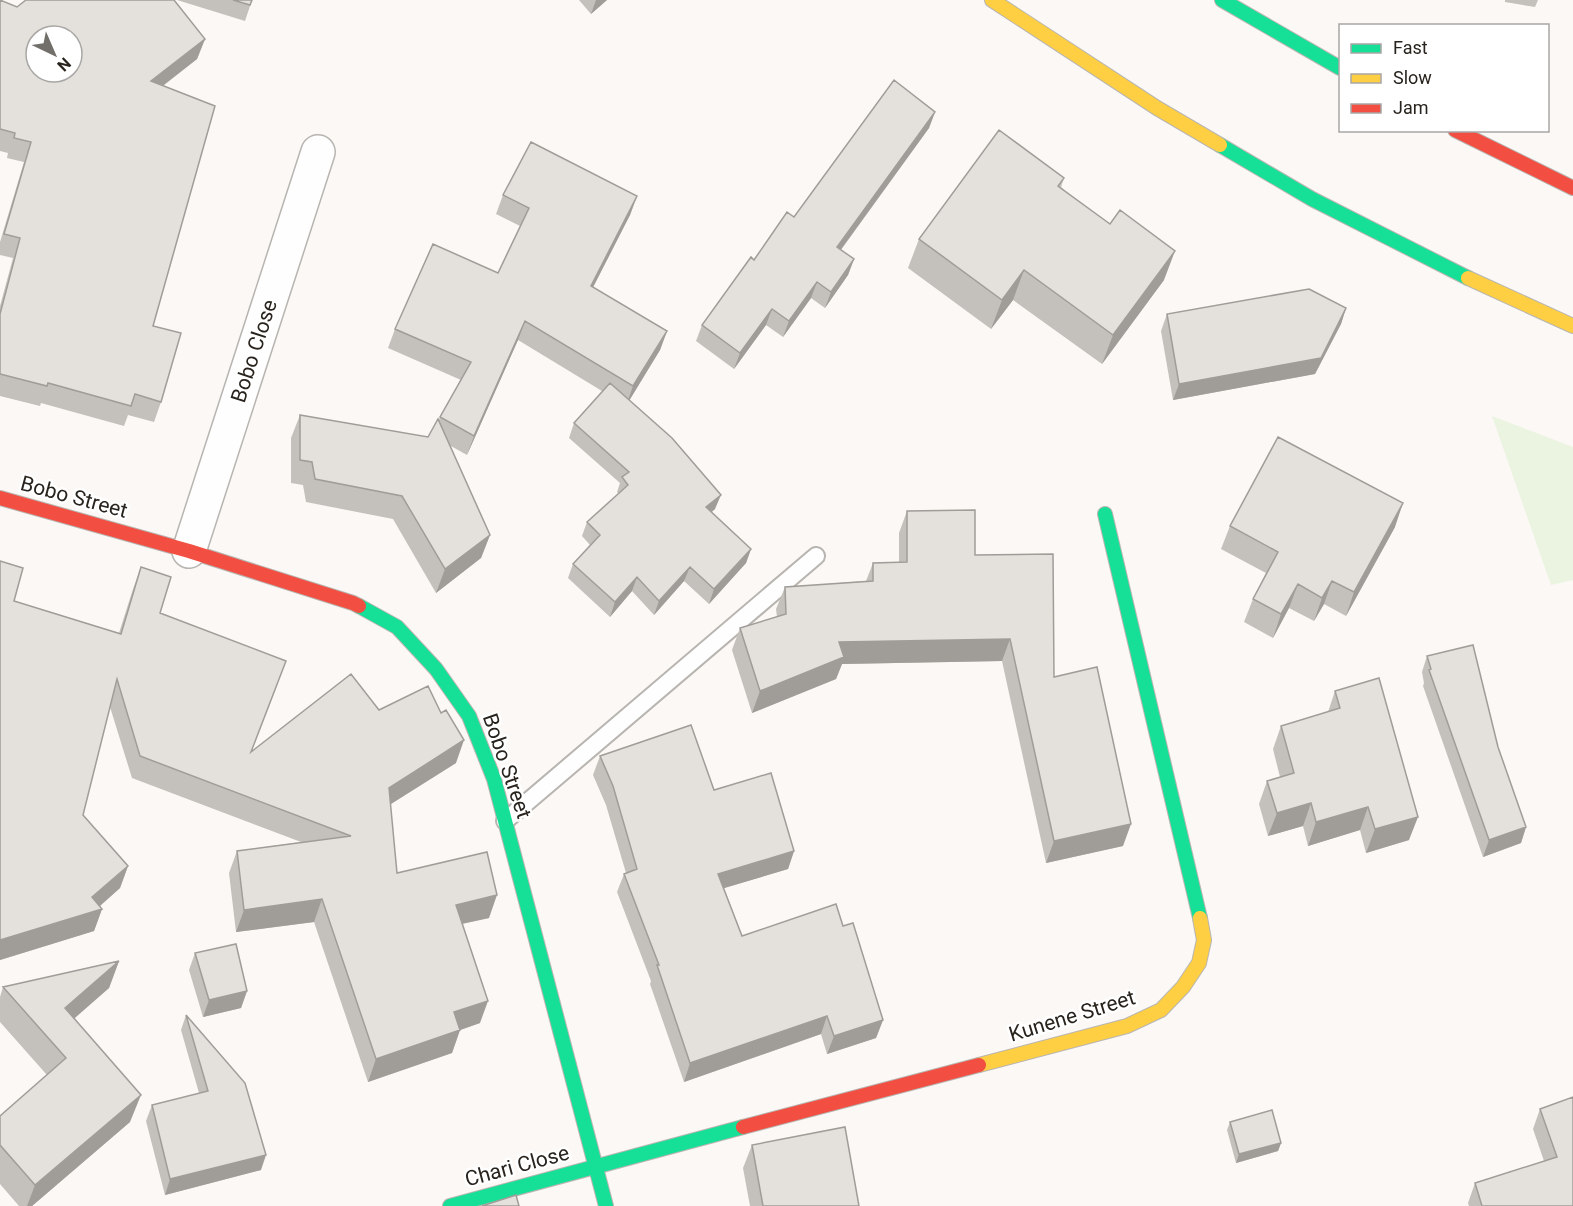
<svg xmlns="http://www.w3.org/2000/svg" width="1573" height="1206" viewBox="0 0 1573 1206" font-family="Roboto,sans-serif">
  <style>
    .green { fill: #eaf4e0 }
    .lines { fill: none; stroke-linecap: round; stroke-linejoin: round }
    .lane-casing { stroke: #b8b5b1; stroke-width: 20 }
    .street-casing { stroke: #b8b5b1; stroke-width: 36 }
    .fast-casing { stroke: #b8b5b1; stroke-width: 16 }
    .slow-casing { stroke: #b8b5b1; stroke-width: 16 }
    .jam-casing { stroke: #b8b5b1; stroke-width: 16 }
    .lane { stroke: #fefefe; stroke-width: 16 }
    .street { stroke: #fefefe; stroke-width: 33 }
    .fast { stroke: #16e098; stroke-width: 14 }
    .slow { stroke: #ffcf43; stroke-width: 14 }
    .jam { stroke: #f24e42; stroke-width: 14 }
    .wall { fill: #c4c1bc }
    .shaded-wall { fill: #a09d99 }
    .building { fill: #e4e0db; stroke: #a09d99; stroke-width: 1.5; fill-rule: evenodd }
    .labels { text-anchor: middle; dominant-baseline: central; stroke-width: 5; stroke-linejoin: round; paint-order: stroke }
    .street-label { font-size: 21px; fill: #28231d; stroke: #fff }
  </style>
  <rect width="100%" height="100%" fill="#fbf8f5"/>
  <path class="green" d="M 1492,416 L 1573,447 L 1573,580 L 1551,585 Z"/>
  <g class="lines">
    <defs>
      <path id="lane" d="M 505,821 L 816,556"/>
      <path id="street" d="M 189,551 L 318,152"/>
      <path id="fast" d="M 1222,0 L 1340,68
        M 1220,145 L 1312,199 L 1468,278
        M 1105,514 L 1200,918
        M 359,606 L 397,627 L 436,669 L 469,716 L 494,779 L 606,1206
        M 450,1206 L 743,1127"/>
      <path id="slow" d="M 992,0 L 1157,108 L 1220,145
        M 1468,278 L 1573,326
        M 979,1065 L 1127,1026 L 1161,1010 L 1183,987 L 1199,963 L 1204,940 L 1200,918"/>
      <path id="jam" d="M 1455,130 L 1573,188
        M 0,498 L 189,551 L 353,603 L 359,606
        M 743,1127 L 979,1065"/>
    </defs>
    <use href="#lane" class="lane-casing"/>
    <use href="#street" class="street-casing"/>
    <use href="#fast" class="fast-casing"/>
    <use href="#slow" class="slow-casing"/>
    <use href="#jam" class="jam-casing"/>
    <use href="#lane" class="lane"/>
    <use href="#street" class="street"/>
    <use href="#fast" class="fast"/>
    <use href="#slow" class="slow"/>
    <use href="#jam" class="jam"/>
  </g>
  <path class="wall" d="M 0,0 L 17,7 L 205,39 L 197,59 L 163,86 L 153,326 L 161,402 L 154,422 L 128,415 L 124,426 L 41,403 L 40,406 L 0,396 L 0,306 L 13,258 L 0,255 L 0,242 L 24,162 L 7,158 L 8,153 L 0,151 Z
    M 177,0 L 252,0 L 245,21 Z
    M 579,0 L 607,0 L 591,14 Z
    M 1505,0 L 1538,0 L 1535,7 L 1505,2 Z
    M 935,112 L 929,128 L 841,250 L 854,259 L 848,275 L 825,308 L 811,298 L 783,337 L 766,325 L 734,369 L 696,341 L 702,325 L 754,260 L 794,217 Z
    M 1064,178 L 1061,187 L 1164,280 L 1102,364 L 1013,300 L 991,329 L 908,268 L 919,239 Z
    M 503,195 L 637,196 L 630,215 L 593,287 L 667,331 L 660,350 L 629,400 L 715,509 L 711,512 L 751,549 L 746,563 L 709,604 L 684,581 L 654,615 L 632,591 L 610,617 L 568,578 L 573,564 L 590,545 L 582,536 L 587,522 L 619,494 L 617,492 L 620,483 L 569,438 L 574,423 L 602,391 L 518,340 L 467,455 L 449,445 L 490,535 L 481,558 L 436,593 L 393,519 L 306,502 L 303,485 L 291,483 L 291,438 L 300,415 L 428,437 L 438,421 L 461,380 L 388,348 L 395,329 L 498,273 L 520,226 L 496,214 Z
    M 1346,308 L 1341,324 L 1315,374 L 1173,400 L 1161,331 L 1167,314 Z
    M 907,511 L 975,555 L 1054,677 L 1123,846 L 1046,863 L 1002,661 L 842,664 L 836,679 L 752,713 L 732,650 L 740,628 L 777,617 L 776,609 L 785,587 L 866,581 L 873,563 L 899,562 L 899,533 Z
    M 1230,526 L 1395,527 L 1346,616 L 1324,604 L 1314,621 L 1289,608 L 1273,638 L 1244,622 L 1253,599 L 1266,573 L 1221,549 Z
    M 0,561 L 14,601 L 119,633 L 133,589 L 141,567 L 160,613 L 278,683 L 251,751 L 379,710 L 456,763 L 390,804 L 397,873 L 489,918 L 462,924 L 480,1023 L 460,1030 L 452,1053 L 368,1082 L 314,922 L 236,932 L 229,873 L 237,851 L 301,842 L 132,778 L 110,707 L 83,815 L 128,866 L 120,888 L 100,906 L 102,909 L 94,931 L 0,960 Z
    M 1427,656 L 1498,747 L 1526,827 L 1521,843 L 1483,857 L 1423,686 L 1424,683 L 1422,672 Z
    M 1335,691 L 1409,840 L 1366,853 L 1360,830 L 1308,846 L 1303,826 L 1268,836 L 1259,804 L 1267,781 L 1280,777 L 1273,749 L 1281,726 L 1328,712 Z
    M 600,756 L 714,790 L 794,851 L 788,869 L 724,888 L 742,936 L 843,926 L 883,1020 L 876,1038 L 827,1054 L 821,1034 L 684,1082 L 650,984 L 651,981 L 617,892 L 624,874 L 626,873 L 606,805 L 593,775 Z
    M 195,953 L 247,991 L 241,1008 L 203,1017 L 189,970 Z
    M 119,961 L 109,988 L 75,1018 L 130,1122 L 32,1206 L 19,1206 L 0,1184 L 0,1116 L 47,1075 L 0,1022 L 0,997 L 3,987 Z
    M 186,1015 L 261,1170 L 165,1195 L 146,1121 L 152,1105 L 199,1093 L 181,1030 Z
    M 1573,1097 L 1573,1206 L 1469,1206 L 1468,1203 L 1475,1183 L 1544,1161 L 1533,1129 L 1540,1109 Z
    M 1230,1122 L 1281,1143 L 1278,1151 L 1236,1163 L 1227,1130 Z
    M 752,1145 L 859,1206 L 750,1206 L 743,1168 Z"/>
  <path class="shaded-wall" d="M 596,0 L 607,0 L 591,14 Z
    M 205,39 L 197,59 L 143,101 L 151,81 Z
    M 935,112 L 929,128 L 831,263 L 837,247 Z
    M 637,196 L 630,215 L 584,305 L 591,286 Z
    M 1175,251 L 1164,280 L 1102,364 L 1113,335 Z
    M 854,259 L 848,275 L 825,308 L 831,292 Z
    M 1024,270 L 1013,300 L 991,329 L 1002,300 Z
    M 817,282 L 811,298 L 783,337 L 789,321 Z
    M 1346,308 L 1341,324 L 1315,374 L 1173,400 L 1179,384 Z
    M 772,309 L 766,325 L 734,369 L 740,353 Z
    M 525,321 L 518,340 L 467,455 L 474,436 Z
    M 667,331 L 660,350 L 626,406 L 633,386 Z
    M 721,495 L 715,509 L 701,522 L 706,507 Z
    M 1403,503 L 1395,527 L 1346,616 L 1354,592 Z
    M 490,535 L 481,558 L 436,593 L 445,569 Z
    M 751,549 L 746,563 L 709,604 L 714,589 Z
    M 690,567 L 684,581 L 654,615 L 659,601 Z
    M 637,577 L 632,591 L 610,617 L 615,602 Z
    M 1332,581 L 1324,604 L 1314,621 L 1322,598 Z
    M 1298,584 L 1289,608 L 1273,638 L 1281,614 Z
    M 1010,639 L 1002,661 L 842,664 L 836,679 L 752,713 L 760,691 L 839,642 Z
    M 464,740 L 456,763 L 380,811 L 389,788 Z
    M 1311,803 L 1303,826 L 1268,836 L 1277,813 Z
    M 1368,807 L 1360,830 L 1308,846 L 1316,822 Z
    M 1418,817 L 1409,840 L 1366,853 L 1375,829 Z
    M 1131,824 L 1123,846 L 1046,863 L 1054,841 Z
    M 1526,827 L 1521,843 L 1483,857 L 1489,840 Z
    M 794,851 L 788,869 L 711,892 L 718,874 Z
    M 128,866 L 120,888 L 93,912 L 102,909 L 94,931 L 0,960 L 0,940 L 92,897 Z
    M 497,895 L 489,918 L 447,927 L 456,905 Z
    M 322,899 L 314,922 L 236,932 L 244,910 Z
    M 119,961 L 109,988 L 55,1035 L 65,1008 Z
    M 247,991 L 241,1008 L 203,1017 L 209,1000 Z
    M 488,1001 L 480,1023 L 446,1035 L 454,1012 Z
    M 827,1016 L 821,1034 L 684,1082 L 690,1063 Z
    M 883,1020 L 876,1038 L 827,1054 L 834,1036 Z
    M 460,1030 L 452,1053 L 368,1082 L 376,1059 Z
    M 141,1095 L 130,1122 L 32,1206 L 27,1206 L 35,1185 Z
    M 1281,1143 L 1278,1151 L 1236,1163 L 1239,1154 Z
    M 266,1155 L 261,1170 L 165,1195 L 170,1179 Z"/>
  <path class="building" d="M 0,0 L 17,7 L 26,0 L 174,0 L 205,39 L 151,81 L 215,106 L 153,326 L 181,333 L 161,402 L 135,394 L 131,406 L 48,383 L 47,386 L 0,374 L 0,314 L 20,238 L 4,234 L 31,142 L 14,138 L 15,133 L 0,129 ZM 36,36 L 72,36 L 72,72 L 36,72 Z
    M 233,0 L 252,0 L 250,5 Z
    M 894,80 L 935,112 L 837,247 L 854,259 L 831,292 L 817,282 L 789,321 L 772,309 L 740,353 L 702,325 L 751,257 L 754,260 L 787,212 L 794,217 Z
    M 999,130 L 1064,178 L 1058,186 L 1110,224 L 1120,210 L 1175,251 L 1113,335 L 1024,270 L 1002,300 L 919,239 Z
    M 531,142 L 637,196 L 591,286 L 667,331 L 633,386 L 525,321 L 474,436 L 440,417 L 471,362 L 395,329 L 433,244 L 498,273 L 529,208 L 503,195 Z
    M 1309,289 L 1346,308 L 1321,358 L 1179,384 L 1167,314 Z
    M 610,383 L 672,438 L 721,495 L 706,507 L 751,549 L 714,589 L 690,567 L 659,601 L 637,577 L 615,602 L 573,564 L 600,535 L 587,522 L 628,485 L 622,477 L 629,472 L 574,423 Z
    M 300,415 L 428,437 L 438,419 L 490,535 L 445,569 L 402,496 L 315,479 L 312,462 L 300,460 Z
    M 1278,437 L 1403,503 L 1354,592 L 1332,581 L 1322,598 L 1298,584 L 1281,614 L 1253,599 L 1278,552 L 1230,526 Z
    M 975,510 L 975,555 L 1053,554 L 1054,677 L 1097,667 L 1131,824 L 1054,841 L 1010,639 L 839,642 L 844,657 L 760,691 L 740,628 L 786,614 L 785,587 L 873,581 L 873,563 L 907,562 L 907,511 Z
    M 0,561 L 23,568 L 14,601 L 121,634 L 141,567 L 171,577 L 160,613 L 286,661 L 251,752 L 351,674 L 379,710 L 428,686 L 441,713 L 446,710 L 464,740 L 389,788 L 397,873 L 487,852 L 497,895 L 456,905 L 488,1001 L 454,1012 L 460,1030 L 376,1059 L 322,899 L 244,910 L 237,851 L 351,836 L 140,756 L 117,679 L 83,815 L 128,866 L 92,897 L 102,909 L 0,940 Z
    M 1473,645 L 1498,747 L 1526,827 L 1489,840 L 1429,670 L 1431,669 L 1427,656 Z
    M 1379,678 L 1418,817 L 1375,829 L 1368,807 L 1316,822 L 1311,803 L 1277,813 L 1267,781 L 1294,773 L 1281,726 L 1340,708 L 1335,691 Z
    M 691,725 L 714,790 L 771,773 L 794,851 L 718,874 L 742,936 L 836,904 L 843,926 L 853,923 L 883,1020 L 834,1036 L 827,1016 L 690,1063 L 657,965 L 659,965 L 624,874 L 637,869 L 613,786 L 600,756 Z
    M 236,944 L 247,991 L 209,1000 L 195,953 Z
    M 119,961 L 65,1008 L 141,1095 L 35,1185 L 0,1145 L 0,1116 L 66,1058 L 3,987 Z
    M 186,1015 L 245,1083 L 266,1155 L 170,1179 L 152,1105 L 208,1091 Z
    M 1573,1097 L 1573,1206 L 1482,1206 L 1475,1183 L 1557,1157 L 1540,1109 Z
    M 1272,1110 L 1281,1143 L 1239,1154 L 1230,1122 Z
    M 845,1127 L 859,1206 L 763,1206 L 752,1145 Z
    M 516,1195 L 519,1206 L 482,1206 Z"/>
  <g class="labels">
    <g class="street-label">
      <text transform="translate(254 351) rotate(-72)">Bobo Close</text>
      <text transform="translate(74 497) rotate(15)">Bobo Street</text>
      <text transform="translate(507 766) rotate(71)">Bobo Street</text>
      <text transform="translate(1072 1016) rotate(-17)">Kunene Street</text>
      <text transform="translate(517 1166) rotate(-15)">Chari Close</text>
    </g>
  </g>
  <rect x="1339" y="24" width="210" height="108" fill="#ffffff" stroke="#a9a7a5" stroke-width="1.5"/>
  <rect x="1351" y="44" width="30" height="9" fill="#16e098" stroke="#a9a7a5" stroke-width="1.5"/>
  <text x="1393" y="54" font-size="18" fill="#28231d">Fast</text>
  <rect x="1351" y="74" width="30" height="9" fill="#ffcf43" stroke="#a9a7a5" stroke-width="1.5"/>
  <text x="1393" y="84" font-size="18" fill="#28231d">Slow</text>
  <rect x="1351" y="104" width="30" height="9" fill="#f24e42" stroke="#a9a7a5" stroke-width="1.5"/>
  <text x="1393" y="114" font-size="18" fill="#28231d">Jam</text>
  <g transform="translate(54 54) rotate(136)"><circle r="28" fill="#ffffff" stroke="#a9a7a5" stroke-width="1.5"/>
  <path d="M0-4.5L10 22L0 15L-10 22Z" fill="#726e69"/>
  <text y="-9" font-size="16" font-weight="bold" text-anchor="middle" fill="#28231d">N</text>
  </g>
</svg>
